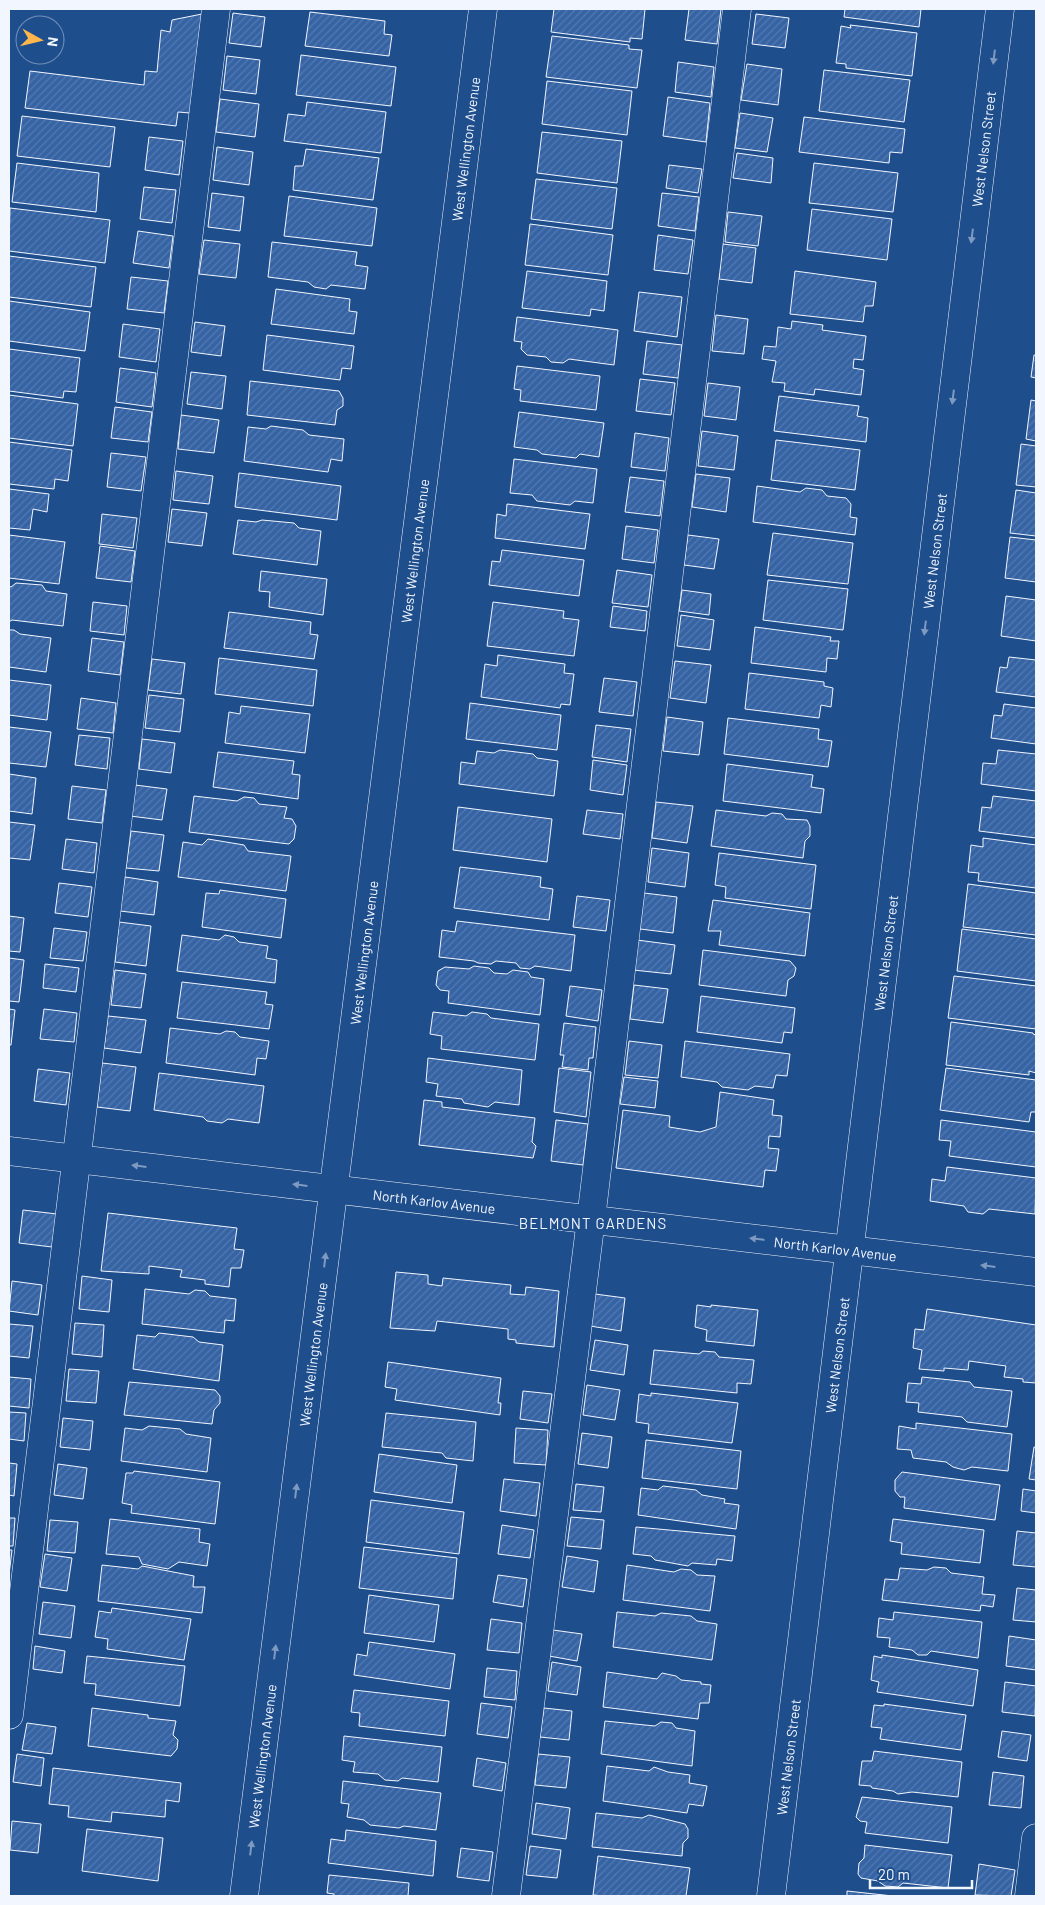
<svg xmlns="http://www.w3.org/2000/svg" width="1045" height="1905" viewBox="0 0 1045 1905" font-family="Barlow,sans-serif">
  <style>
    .building { fill: url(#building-hatch); stroke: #f2f6ff }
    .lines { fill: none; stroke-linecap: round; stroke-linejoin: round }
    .minor-casing { stroke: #f2f6ff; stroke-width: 29 }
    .minor { stroke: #1f4e8c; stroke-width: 28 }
    .oneway { fill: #7e9ac0 }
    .labels { text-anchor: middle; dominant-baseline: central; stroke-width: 4; stroke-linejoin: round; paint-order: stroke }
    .street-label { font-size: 14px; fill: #f2f6ff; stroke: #1f4e8c }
    .neighbourhood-label { font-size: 15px; letter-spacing: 1px; fill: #f2f6ff; stroke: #1f4e8c }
  </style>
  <defs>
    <pattern id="building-hatch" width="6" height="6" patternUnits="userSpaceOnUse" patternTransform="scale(1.25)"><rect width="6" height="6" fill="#3563a3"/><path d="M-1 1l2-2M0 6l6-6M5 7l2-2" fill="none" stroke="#537ab1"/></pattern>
  </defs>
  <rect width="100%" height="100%" fill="#1f4e8c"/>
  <path class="building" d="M 554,9 L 645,9 L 642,39 L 630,38 L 630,42 L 551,32 Z
    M 689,9 L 721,9 L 717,44 L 685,40 Z
    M 845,9 L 921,9 L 919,27 L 844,17 Z
    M 310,12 L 385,21 L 384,34 L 392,35 L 389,56 L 305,46 Z
    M 233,13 L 265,17 L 261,47 L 229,43 Z
    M 202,14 L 190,113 L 178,112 L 176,126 L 25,108 L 30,71 L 144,85 L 145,71 L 157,72 L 161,30 L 170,32 L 172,20 Z
    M 756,14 L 789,18 L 785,48 L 752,44 Z
    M 850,25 L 917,33 L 912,76 L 846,68 L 846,64 L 836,63 L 841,26 L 851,28 Z
    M 552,36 L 629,45 L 629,49 L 642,50 L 637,88 L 546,77 Z
    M 301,55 L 396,67 L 391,106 L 296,95 Z
    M 227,56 L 260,60 L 256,94 L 223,90 Z
    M 678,62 L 714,67 L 711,97 L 675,92 Z
    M 747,64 L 782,69 L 778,105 L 741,100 Z
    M 824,70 L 910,80 L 904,122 L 819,111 Z
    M 547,81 L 632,91 L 627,135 L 542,124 Z
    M 668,97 L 710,103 L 706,142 L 663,136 Z
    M 220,99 L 259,104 L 255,137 L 216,132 Z
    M 307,102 L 386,112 L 381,153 L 284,141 L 288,114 L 305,116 Z
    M 740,113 L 773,118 L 767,152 L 735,148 Z
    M 22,116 L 115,127 L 110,167 L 17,156 Z
    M 804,117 L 905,129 L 902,153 L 890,152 L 889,163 L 799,152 Z
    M 542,132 L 622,141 L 617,183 L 537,173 Z
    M 149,137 L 183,141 L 179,175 L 145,170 Z
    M 217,147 L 253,152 L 249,185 L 213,180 Z
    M 306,149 L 379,158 L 373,200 L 293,190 L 295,166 L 303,166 Z
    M 737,153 L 773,158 L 771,183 L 733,178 Z
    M 17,163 L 99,173 L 96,212 L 12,202 Z
    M 814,163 L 898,173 L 893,212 L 809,203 Z
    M 669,165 L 702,169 L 698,193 L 666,188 Z
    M 536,179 L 617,188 L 612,229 L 531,219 Z
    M 144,187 L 176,190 L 172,223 L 140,219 Z
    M 212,193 L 244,197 L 240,231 L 208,227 Z
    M 662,193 L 699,197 L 695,231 L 658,226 Z
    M 289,196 L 377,208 L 372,246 L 284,236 Z
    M 10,208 L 110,220 L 105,263 L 9,251 Z
    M 812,209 L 892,219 L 887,260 L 807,250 Z
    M 728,212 L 762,216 L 758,246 L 725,242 Z
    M 530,224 L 613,235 L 608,275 L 525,265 Z
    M 138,231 L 173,236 L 169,268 L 133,263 Z
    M 658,235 L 693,240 L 688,274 L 654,270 Z
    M 204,240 L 240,244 L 236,278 L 199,274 Z
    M 272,242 L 357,252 L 355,265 L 368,267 L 365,289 L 331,285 L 326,289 L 314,287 L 308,282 L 268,277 Z
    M 723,244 L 756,248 L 752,283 L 719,279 Z
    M 9,256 L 96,267 L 91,307 L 9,297 Z
    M 527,271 L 607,281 L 604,311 L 591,309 L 590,316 L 522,308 Z
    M 795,271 L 876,282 L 873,306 L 865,306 L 863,322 L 790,314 Z
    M 131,277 L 168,281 L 164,313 L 127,309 Z
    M 276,289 L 350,299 L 349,311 L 357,312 L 354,334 L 271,324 Z
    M 639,292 L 682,297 L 677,337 L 634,331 Z
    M 9,301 L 90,312 L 85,351 L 9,341 Z
    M 716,315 L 748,319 L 744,354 L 712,351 Z
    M 517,317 L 618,330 L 614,365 L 569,359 L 563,363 L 551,362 L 546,357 L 527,355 L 521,349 L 522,342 L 514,341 Z
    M 792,321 L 823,325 L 822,330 L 866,336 L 863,360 L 854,359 L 853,368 L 864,370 L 861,395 L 815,389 L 814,395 L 784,391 L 785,383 L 772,382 L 776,361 L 762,359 L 764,346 L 776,347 L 778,327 L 791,329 Z
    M 195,322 L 225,326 L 221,356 L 191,352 Z
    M 123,324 L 160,329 L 156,362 L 119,357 Z
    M 267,335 L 354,346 L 351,369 L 342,368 L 340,380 L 263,370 Z
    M 647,341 L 682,345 L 678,378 L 643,374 Z
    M 9,349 L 80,358 L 76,392 L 64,391 L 63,398 L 9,391 Z
    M 1034,355 L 1036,355 L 1036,378 L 1031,377 Z
    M 517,366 L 600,376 L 596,410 L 520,401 L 521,390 L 514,389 Z
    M 120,368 L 156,373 L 152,407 L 116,402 Z
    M 191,372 L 226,376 L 222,409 L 187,404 Z
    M 640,379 L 675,383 L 671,415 L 636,411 Z
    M 250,381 L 339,391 L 343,398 L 343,406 L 337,410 L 335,425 L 247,415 Z
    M 708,383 L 740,387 L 736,420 L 704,416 Z
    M 9,395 L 78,404 L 73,446 L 9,438 Z
    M 779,396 L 859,406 L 857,416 L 868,418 L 866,442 L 774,431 Z
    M 1031,400 L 1036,401 L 1036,441 L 1026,439 Z
    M 115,407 L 152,412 L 148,442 L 111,438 Z
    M 519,412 L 604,423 L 599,457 L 580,454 L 576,458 L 542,454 L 537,450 L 514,447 Z
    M 181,415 L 219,420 L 214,453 L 178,449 Z
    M 271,426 L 303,430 L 309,435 L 344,439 L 342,461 L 331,459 L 328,472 L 244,461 L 248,427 L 266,429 Z
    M 702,431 L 738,436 L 734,470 L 698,466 Z
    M 635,433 L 669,438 L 665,471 L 631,467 Z
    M 776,440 L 860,450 L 855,490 L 771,480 Z
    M 9,442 L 72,450 L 68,481 L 55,479 L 54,489 L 9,484 Z
    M 1021,444 L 1036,446 L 1036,487 L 1016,485 Z
    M 111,453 L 146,457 L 141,491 L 107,487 Z
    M 514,459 L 597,469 L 593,503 L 575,501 L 570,505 L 537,501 L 532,495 L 510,493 Z
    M 176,471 L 213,476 L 209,504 L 173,500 Z
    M 239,473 L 341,486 L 337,520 L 235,507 Z
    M 696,474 L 730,478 L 726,512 L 692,507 Z
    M 630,477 L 664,481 L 660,516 L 625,512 Z
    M 757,486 L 800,492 L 806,488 L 822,490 L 827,496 L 846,498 L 851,504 L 850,517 L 857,518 L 855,535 L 753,522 Z
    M 9,489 L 49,494 L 47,512 L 33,509 L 30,530 L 9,528 Z
    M 1016,490 L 1036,493 L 1036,536 L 1010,533 Z
    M 507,504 L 590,514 L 585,549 L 495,538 L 497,514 L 506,516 Z
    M 172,509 L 207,513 L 202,546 L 168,542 Z
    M 102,514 L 137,518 L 133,548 L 99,544 Z
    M 238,520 L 256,522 L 262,520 L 294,523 L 299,528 L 321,531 L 317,565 L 233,554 Z
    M 626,526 L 658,530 L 654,563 L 622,559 Z
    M 773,533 L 853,543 L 848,584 L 767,575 Z
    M 9,535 L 65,542 L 59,584 L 9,578 Z
    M 688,535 L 719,539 L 714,569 L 684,565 Z
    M 1010,537 L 1036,540 L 1036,582 L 1005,578 Z
    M 100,546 L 135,551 L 131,582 L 96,578 Z
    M 502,550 L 584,560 L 579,596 L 489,585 L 492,561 L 500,562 Z
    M 617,570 L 652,575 L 648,607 L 612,603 Z
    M 261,571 L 327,579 L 323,615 L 269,607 L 270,592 L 259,591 Z
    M 768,580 L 848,589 L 843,630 L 763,620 Z
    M 16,583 L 42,585 L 46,591 L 67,594 L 63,626 L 12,620 L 9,622 L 9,586 L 11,587 Z
    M 682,590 L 711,594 L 709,615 L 679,611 Z
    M 1006,596 L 1036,600 L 1036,641 L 1001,636 Z
    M 93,602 L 127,606 L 124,635 L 90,631 Z
    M 493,602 L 564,611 L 563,618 L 579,620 L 574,656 L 487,646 Z
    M 613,606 L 647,611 L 645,631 L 610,627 Z
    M 229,612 L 311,622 L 310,634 L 318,635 L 314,659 L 224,648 Z
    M 681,615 L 714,620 L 710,650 L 677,646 Z
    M 755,627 L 831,637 L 830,641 L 839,641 L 837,659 L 827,658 L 826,672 L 751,663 Z
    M 9,630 L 14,630 L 20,634 L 51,638 L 46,672 L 9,667 Z
    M 92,638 L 124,642 L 120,675 L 88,671 Z
    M 498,655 L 565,664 L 564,673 L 574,674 L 570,705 L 561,704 L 560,708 L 481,697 L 485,664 L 497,666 Z
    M 1009,657 L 1036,660 L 1036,697 L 996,692 L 1000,667 L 1007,668 Z
    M 219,658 L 317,670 L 313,706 L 215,694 Z
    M 152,659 L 185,663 L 181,694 L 148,690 Z
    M 675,661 L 711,665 L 706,703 L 670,698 Z
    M 749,673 L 824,682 L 824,686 L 833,688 L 831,707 L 821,705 L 819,718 L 745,709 Z
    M 604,678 L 637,682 L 633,716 L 599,712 Z
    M 9,680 L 51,685 L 47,720 L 9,715 Z
    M 149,695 L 184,699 L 180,732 L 145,728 Z
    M 81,698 L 116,703 L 113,733 L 77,729 Z
    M 470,703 L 561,715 L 557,750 L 466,739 Z
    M 1004,704 L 1036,708 L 1036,744 L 991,738 L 994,715 L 1002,716 Z
    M 241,706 L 310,714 L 305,753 L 225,743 L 229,712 L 240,714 Z
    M 667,717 L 703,722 L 699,755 L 663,751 Z
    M 728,718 L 819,729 L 818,739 L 832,741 L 828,767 L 724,754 Z
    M 596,725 L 631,729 L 627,762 L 592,757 Z
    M 9,727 L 51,732 L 46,767 L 9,763 Z
    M 79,735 L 110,738 L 107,769 L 75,765 Z
    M 142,739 L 175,743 L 171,773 L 139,769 Z
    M 500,750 L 533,754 L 537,758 L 558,761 L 554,796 L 459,784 L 461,762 L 475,764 L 477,751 L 494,753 Z
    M 998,750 L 1036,754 L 1036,791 L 981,784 L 983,763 L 996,764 Z
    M 218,752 L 294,761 L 292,774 L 300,775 L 298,799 L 213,787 Z
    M 593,760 L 627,765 L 623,795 L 590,790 Z
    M 727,764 L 813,775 L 811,787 L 824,789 L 821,813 L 723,801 Z
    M 9,774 L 36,778 L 32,814 L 9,811 Z
    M 135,785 L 167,789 L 162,820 L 130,816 Z
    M 72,786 L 106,790 L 102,823 L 68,819 Z
    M 194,796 L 237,801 L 244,797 L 254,798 L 259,804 L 287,807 L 284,818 L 292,819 L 296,826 L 294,839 L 289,844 L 189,832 Z
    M 993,796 L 1036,801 L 1036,838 L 979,831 L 982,807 L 991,808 Z
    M 656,802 L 693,806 L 687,843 L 652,838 Z
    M 458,807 L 552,819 L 547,862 L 453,850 Z
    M 587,810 L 623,814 L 620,839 L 583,834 Z
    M 716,810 L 766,816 L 772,813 L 782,814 L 786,819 L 807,820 L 810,826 L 810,836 L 805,841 L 803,858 L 711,846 Z
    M 9,822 L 35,825 L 30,860 L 9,858 Z
    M 131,831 L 164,835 L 159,871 L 126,868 Z
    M 983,838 L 1036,845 L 1036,888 L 978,881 L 979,873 L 968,872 L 971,845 L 983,847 Z
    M 66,839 L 97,843 L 94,873 L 62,869 Z
    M 208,839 L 244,845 L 248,851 L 291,856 L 286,891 L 178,877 L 183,842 L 202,845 Z
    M 652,848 L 689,853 L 685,887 L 648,882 Z
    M 719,853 L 816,865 L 811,909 L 725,898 L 726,887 L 715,885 Z
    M 460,867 L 541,877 L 540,887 L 553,889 L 549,920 L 454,908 Z
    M 125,877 L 158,882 L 154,915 L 120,911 Z
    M 59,883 L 92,887 L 88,917 L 55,913 Z
    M 968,884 L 1036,893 L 1036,935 L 963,927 Z
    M 220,890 L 286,899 L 281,938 L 202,927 L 206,893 L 219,894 Z
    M 644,893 L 677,897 L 673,933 L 640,929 Z
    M 577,896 L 610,900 L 606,931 L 573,927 Z
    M 713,900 L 810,913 L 805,956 L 719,945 L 721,931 L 708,931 Z
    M 9,916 L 24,918 L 20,952 L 9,951 Z
    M 457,921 L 575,935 L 571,971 L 535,966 L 530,969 L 520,968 L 516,963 L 496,961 L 491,964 L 478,963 L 474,961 L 439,957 L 442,930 L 455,932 Z
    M 119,922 L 151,926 L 146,966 L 115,962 Z
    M 54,928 L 87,932 L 83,961 L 50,958 Z
    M 962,929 L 1036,939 L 1036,981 L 957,971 Z
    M 182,935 L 219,940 L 225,935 L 234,937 L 239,942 L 268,946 L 266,958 L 277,960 L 275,983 L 177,971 Z
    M 637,940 L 675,945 L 671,974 L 633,970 Z
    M 703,950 L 790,961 L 796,968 L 794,976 L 788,980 L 786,996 L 699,985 Z
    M 9,958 L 24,960 L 19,1002 L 9,1001 Z
    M 45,964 L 79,968 L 76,992 L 43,988 Z
    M 474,966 L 489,968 L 494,973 L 507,974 L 513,970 L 528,972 L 531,977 L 544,979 L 540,1015 L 448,1003 L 449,991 L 440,990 L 436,985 L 438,971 L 445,967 L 469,969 Z
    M 115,970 L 146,974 L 141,1008 L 111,1005 Z
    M 954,976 L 1036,986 L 1036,1029 L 948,1018 Z
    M 182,982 L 267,992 L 265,1004 L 273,1005 L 269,1029 L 177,1018 Z
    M 634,985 L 668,989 L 663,1023 L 630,1019 Z
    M 570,986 L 602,990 L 598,1021 L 566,1016 Z
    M 701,996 L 795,1008 L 792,1033 L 784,1032 L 782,1043 L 697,1032 Z
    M 9,1009 L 15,1010 L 11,1045 L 9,1045 Z
    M 44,1009 L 77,1013 L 74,1042 L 40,1039 Z
    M 433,1012 L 466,1016 L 472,1012 L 487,1014 L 491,1018 L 539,1024 L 535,1060 L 441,1049 L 442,1036 L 430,1034 Z
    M 108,1016 L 146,1020 L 141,1053 L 104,1048 Z
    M 951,1022 L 1033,1033 L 1033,1034 L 1036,1035 L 1036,1073 L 1029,1071 L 1029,1075 L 946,1065 Z
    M 564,1023 L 596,1027 L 593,1058 L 589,1058 L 588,1070 L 562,1067 L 564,1055 L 560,1055 Z
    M 170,1028 L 220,1034 L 226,1031 L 235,1032 L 240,1037 L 269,1041 L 266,1059 L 257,1058 L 255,1075 L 166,1063 Z
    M 629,1041 L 662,1045 L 658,1078 L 625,1075 Z
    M 685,1041 L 790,1054 L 787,1076 L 776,1075 L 773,1088 L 755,1086 L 748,1090 L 722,1087 L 717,1082 L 681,1077 Z
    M 428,1058 L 522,1070 L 519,1105 L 495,1102 L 488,1107 L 464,1103 L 462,1099 L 436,1096 L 438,1084 L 426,1082 Z
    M 102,1063 L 136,1067 L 130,1111 L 97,1107 Z
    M 559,1068 L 591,1072 L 586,1117 L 554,1112 Z
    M 946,1068 L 1036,1080 L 1036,1112 L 1031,1112 L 1029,1122 L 940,1110 Z
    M 38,1069 L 70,1073 L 66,1105 L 34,1101 Z
    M 159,1073 L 264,1086 L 259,1123 L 228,1119 L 222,1123 L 207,1121 L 203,1117 L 154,1110 Z
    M 624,1077 L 658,1081 L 655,1108 L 620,1104 Z
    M 720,1092 L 774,1100 L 772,1115 L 782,1116 L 780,1137 L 769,1136 L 768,1148 L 779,1149 L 776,1171 L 765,1170 L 763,1187 L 616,1168 L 623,1110 L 670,1116 L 669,1127 L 700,1132 L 716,1127 Z
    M 424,1100 L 442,1102 L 442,1107 L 535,1118 L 532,1142 L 536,1146 L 533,1158 L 419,1145 Z
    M 556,1120 L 588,1124 L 583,1165 L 551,1161 Z
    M 941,1120 L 1036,1132 L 1036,1167 L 949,1156 L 951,1141 L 939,1140 Z
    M 947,1167 L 1036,1178 L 1035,1214 L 989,1209 L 983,1214 L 968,1212 L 964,1206 L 930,1201 L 932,1179 L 945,1181 Z
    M 23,1210 L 57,1214 L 52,1247 L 19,1243 Z
    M 108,1213 L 237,1228 L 234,1249 L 244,1250 L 241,1268 L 231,1268 L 229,1287 L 205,1284 L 205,1280 L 180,1277 L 182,1270 L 149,1266 L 149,1274 L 101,1271 Z
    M 396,1272 L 428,1275 L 428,1284 L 442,1286 L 443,1278 L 511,1285 L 510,1294 L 525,1295 L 526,1287 L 559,1291 L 554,1347 L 516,1343 L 516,1340 L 508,1339 L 508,1329 L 437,1321 L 435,1331 L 390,1328 Z
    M 82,1276 L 112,1280 L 109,1312 L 79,1309 Z
    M 12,1281 L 42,1285 L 38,1315 L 9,1311 Z
    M 145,1289 L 189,1294 L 195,1290 L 205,1291 L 210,1296 L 236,1299 L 234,1321 L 225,1320 L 224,1333 L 142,1324 Z
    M 595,1294 L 625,1298 L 621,1331 L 590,1326 Z
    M 697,1305 L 711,1307 L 711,1305 L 758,1310 L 754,1346 L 706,1341 L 707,1330 L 695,1327 Z
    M 927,1309 L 1036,1325 L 1036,1383 L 1023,1382 L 1023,1379 L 1004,1377 L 1006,1366 L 969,1361 L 968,1370 L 944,1368 L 944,1371 L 919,1369 L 922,1350 L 913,1348 L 915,1329 L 924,1330 Z
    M 75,1323 L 104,1325 L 102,1357 L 72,1354 Z
    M 9,1324 L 33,1326 L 29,1358 L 9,1356 Z
    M 159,1333 L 193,1337 L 199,1342 L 223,1345 L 219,1381 L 133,1369 L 137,1335 L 155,1337 Z
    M 595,1340 L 628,1345 L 624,1375 L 590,1370 Z
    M 654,1350 L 699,1354 L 703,1351 L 715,1352 L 719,1357 L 754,1360 L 751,1384 L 737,1383 L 737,1393 L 650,1384 Z
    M 388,1362 L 501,1378 L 498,1403 L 501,1403 L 500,1415 L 395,1400 L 397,1389 L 385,1387 Z
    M 69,1369 L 99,1371 L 96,1403 L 66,1401 Z
    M 9,1377 L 31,1379 L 29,1408 L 9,1406 Z
    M 922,1377 L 970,1382 L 974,1387 L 1012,1391 L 1007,1427 L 967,1422 L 962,1417 L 918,1412 L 919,1403 L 906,1402 L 908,1383 L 921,1384 Z
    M 129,1382 L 215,1390 L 220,1396 L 220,1403 L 214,1410 L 212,1424 L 124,1415 Z
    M 587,1385 L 620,1390 L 615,1420 L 583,1415 Z
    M 523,1391 L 552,1394 L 548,1423 L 520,1419 Z
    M 651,1393 L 738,1403 L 732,1443 L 648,1433 L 649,1424 L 636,1422 L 639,1394 L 651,1396 Z
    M 9,1412 L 26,1413 L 24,1441 L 9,1439 Z
    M 386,1413 L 476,1422 L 473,1461 L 446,1458 L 442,1453 L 382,1447 Z
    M 63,1418 L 93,1421 L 90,1450 L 60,1447 Z
    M 916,1423 L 1012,1434 L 1008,1471 L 972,1467 L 964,1470 L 953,1467 L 946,1462 L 913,1458 L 911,1450 L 897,1449 L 899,1426 L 916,1429 Z
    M 149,1426 L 180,1429 L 186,1434 L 211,1438 L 207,1472 L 121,1461 L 125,1428 L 142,1430 Z
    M 516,1428 L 548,1430 L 546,1465 L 514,1463 Z
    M 582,1433 L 612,1437 L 608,1468 L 578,1464 Z
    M 646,1440 L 741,1451 L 737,1489 L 642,1478 Z
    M 1034,1447 L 1036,1447 L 1036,1480 L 1029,1479 Z
    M 379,1454 L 457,1465 L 452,1503 L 374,1492 Z
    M 9,1463 L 17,1464 L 14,1496 L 9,1495 Z
    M 58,1464 L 87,1468 L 83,1499 L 54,1495 Z
    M 134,1471 L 220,1482 L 215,1524 L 131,1513 L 132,1505 L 122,1503 L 126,1473 L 133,1473 Z
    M 902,1472 L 1000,1485 L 995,1520 L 904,1508 L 905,1497 L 900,1497 L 895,1491 L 895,1480 Z
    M 504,1479 L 540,1483 L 536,1516 L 500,1511 Z
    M 576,1484 L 604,1487 L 601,1512 L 573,1510 Z
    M 663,1486 L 696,1490 L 702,1495 L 725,1499 L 724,1503 L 739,1505 L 736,1529 L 638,1515 L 641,1488 L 658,1490 Z
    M 1023,1489 L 1036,1491 L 1036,1513 L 1021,1511 Z
    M 371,1500 L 464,1512 L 459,1554 L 366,1542 Z
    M 571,1517 L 604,1520 L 601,1549 L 567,1546 Z
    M 9,1518 L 15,1518 L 13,1546 L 9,1546 Z
    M 110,1519 L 200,1529 L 199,1542 L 210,1544 L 207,1566 L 179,1562 L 168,1569 L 142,1564 L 139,1557 L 106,1554 Z
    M 893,1519 L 984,1530 L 980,1563 L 901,1554 L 902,1543 L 890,1541 Z
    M 50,1520 L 78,1522 L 75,1553 L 47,1551 Z
    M 502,1525 L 534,1530 L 530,1558 L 498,1554 Z
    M 636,1527 L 735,1536 L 732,1561 L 717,1559 L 716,1565 L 692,1563 L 688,1566 L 655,1560 L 651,1556 L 633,1554 Z
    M 1017,1531 L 1036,1533 L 1036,1567 L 1013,1565 Z
    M 364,1547 L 457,1558 L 453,1599 L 359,1588 Z
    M 9,1550 L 12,1550 L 9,1575 Z
    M 45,1554 L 72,1558 L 67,1591 L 40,1587 Z
    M 567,1556 L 598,1561 L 594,1592 L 562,1587 Z
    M 102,1565 L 138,1569 L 142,1566 L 194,1576 L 193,1587 L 205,1587 L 202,1613 L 98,1601 Z
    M 627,1565 L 674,1572 L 681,1569 L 691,1570 L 697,1575 L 715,1576 L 710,1611 L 623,1600 Z
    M 934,1567 L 946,1568 L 951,1573 L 984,1577 L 982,1594 L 995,1595 L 993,1607 L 981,1605 L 980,1611 L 882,1600 L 885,1579 L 898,1580 L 900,1568 L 927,1570 Z
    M 498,1575 L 527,1579 L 523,1607 L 493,1602 Z
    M 1017,1588 L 1036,1590 L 1036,1622 L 1013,1620 Z
    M 369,1595 L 439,1605 L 434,1642 L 364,1633 Z
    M 43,1602 L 75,1606 L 71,1638 L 39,1634 Z
    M 112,1608 L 191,1619 L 184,1660 L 107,1649 L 108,1639 L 95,1637 L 99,1611 L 111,1613 Z
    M 617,1612 L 655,1616 L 661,1613 L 691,1616 L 697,1621 L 717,1624 L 712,1660 L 613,1647 Z
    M 894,1612 L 982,1622 L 978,1658 L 931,1651 L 927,1655 L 918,1655 L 912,1650 L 889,1647 L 890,1638 L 877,1637 L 879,1618 L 893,1620 Z
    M 491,1619 L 522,1623 L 519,1653 L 487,1650 Z
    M 553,1630 L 582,1634 L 577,1661 L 549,1656 Z
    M 1009,1636 L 1036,1640 L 1036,1670 L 1006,1666 Z
    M 369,1642 L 455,1654 L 450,1689 L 354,1675 L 357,1654 L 367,1656 Z
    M 35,1646 L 65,1651 L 62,1673 L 33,1669 Z
    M 882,1655 L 978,1670 L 973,1706 L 877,1692 L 879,1682 L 871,1680 L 874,1656 L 882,1658 Z
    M 87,1656 L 185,1666 L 180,1706 L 95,1695 L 96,1684 L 84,1683 Z
    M 552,1662 L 581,1667 L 577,1695 L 548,1691 Z
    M 487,1668 L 517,1671 L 515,1700 L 484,1697 Z
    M 607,1672 L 657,1679 L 662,1673 L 676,1676 L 681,1680 L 701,1682 L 701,1684 L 711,1685 L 709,1703 L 700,1703 L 698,1719 L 603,1707 Z
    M 1005,1682 L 1036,1686 L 1035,1716 L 1002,1712 Z
    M 354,1690 L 449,1701 L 445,1736 L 359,1726 L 360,1713 L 351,1712 Z
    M 481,1703 L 512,1707 L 508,1738 L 477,1734 Z
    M 884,1704 L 966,1715 L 961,1750 L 880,1739 L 882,1728 L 871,1727 L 874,1705 L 884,1706 Z
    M 92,1708 L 148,1715 L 148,1718 L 176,1721 L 173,1735 L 178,1740 L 177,1749 L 171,1756 L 88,1746 Z
    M 544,1708 L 572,1711 L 569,1740 L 540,1737 Z
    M 605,1721 L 655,1726 L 661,1722 L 672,1723 L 676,1728 L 695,1731 L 692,1766 L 601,1754 Z
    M 27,1723 L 56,1727 L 52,1754 L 22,1750 Z
    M 1002,1731 L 1031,1735 L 1027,1761 L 998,1757 Z
    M 344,1736 L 442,1747 L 438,1782 L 402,1778 L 398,1781 L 385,1780 L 378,1774 L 353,1772 L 355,1762 L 342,1760 Z
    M 874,1751 L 962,1762 L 958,1797 L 912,1792 L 898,1794 L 893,1791 L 872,1788 L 871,1786 L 859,1785 L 862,1761 L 872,1761 Z
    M 17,1754 L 44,1758 L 41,1786 L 13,1782 Z
    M 538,1754 L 570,1757 L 566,1788 L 535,1785 Z
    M 477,1758 L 506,1763 L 502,1791 L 473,1786 Z
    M 607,1766 L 649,1771 L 654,1767 L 668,1772 L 690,1775 L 689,1783 L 707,1786 L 703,1806 L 689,1804 L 687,1813 L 603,1801 Z
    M 53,1768 L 181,1783 L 179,1802 L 166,1800 L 165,1817 L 112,1812 L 111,1822 L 68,1817 L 69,1806 L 49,1804 Z
    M 993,1772 L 1024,1776 L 1021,1808 L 989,1805 Z
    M 343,1781 L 441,1793 L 436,1830 L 404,1826 L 399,1828 L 370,1825 L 364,1820 L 347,1817 L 349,1804 L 341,1803 Z
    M 862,1797 L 952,1807 L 948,1843 L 865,1833 L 867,1822 L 860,1821 L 856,1817 Z
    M 536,1803 L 570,1808 L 566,1839 L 532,1834 Z
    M 596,1813 L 642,1818 L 649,1815 L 685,1824 L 688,1829 L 688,1838 L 683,1843 L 682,1856 L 592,1847 Z
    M 12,1821 L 41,1824 L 38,1853 L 10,1850 Z
    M 87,1829 L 163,1838 L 158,1881 L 82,1871 Z
    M 346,1830 L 436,1841 L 433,1876 L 328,1863 L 331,1839 L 345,1841 Z
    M 865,1845 L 952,1855 L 948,1888 L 903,1883 L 898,1887 L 885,1886 L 878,1881 L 861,1878 L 858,1874 L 859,1863 L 864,1858 Z
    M 530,1846 L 561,1850 L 557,1878 L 526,1875 Z
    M 461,1848 L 493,1852 L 489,1881 L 457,1877 Z
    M 598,1856 L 690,1868 L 686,1896 L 605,1896 L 593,1895 Z
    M 979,1864 L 1015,1870 L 1011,1896 L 975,1895 Z
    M 329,1875 L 409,1883 L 408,1896 L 334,1896 L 334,1894 L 327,1893 Z
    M 847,1891 L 893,1896 L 847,1896 Z"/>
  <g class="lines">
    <defs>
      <g id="minor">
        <path id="s1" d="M 9,1151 L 1036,1272"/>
        <path d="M 9,1715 L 216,9"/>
        <path id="s2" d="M 244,1896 L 483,9"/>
        <path d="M 506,1896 L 591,1219 L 737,9"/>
        <path id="s3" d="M 771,1896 L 1000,9"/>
        <path d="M 1029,1896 L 1036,1838"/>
      </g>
    </defs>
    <use href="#minor" class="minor-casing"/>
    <use href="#minor" class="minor"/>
  </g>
  <defs><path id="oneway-solid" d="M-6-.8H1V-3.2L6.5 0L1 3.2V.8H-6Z" transform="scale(1.25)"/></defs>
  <g class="oneway">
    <use href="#oneway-solid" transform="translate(994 57) rotate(97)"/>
    <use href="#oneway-solid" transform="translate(972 236) rotate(97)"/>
    <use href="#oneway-solid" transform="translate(953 397) rotate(97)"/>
    <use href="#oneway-solid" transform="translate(925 628) rotate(97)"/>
    <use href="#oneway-solid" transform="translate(139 1166) rotate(-173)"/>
    <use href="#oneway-solid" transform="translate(300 1185) rotate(-173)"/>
    <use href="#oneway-solid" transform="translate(757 1239) rotate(-173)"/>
    <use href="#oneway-solid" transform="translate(325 1260) rotate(-83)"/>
    <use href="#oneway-solid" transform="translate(988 1266) rotate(-173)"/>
    <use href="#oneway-solid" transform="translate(296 1491) rotate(-83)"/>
    <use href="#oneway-solid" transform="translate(275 1652) rotate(-83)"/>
    <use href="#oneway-solid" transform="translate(251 1848) rotate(-83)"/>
  </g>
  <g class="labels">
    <g class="street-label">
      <text stroke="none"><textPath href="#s3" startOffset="1760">West Nelson Street</textPath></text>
      <text stroke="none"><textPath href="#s2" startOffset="1761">West Wellington Avenue</textPath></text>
      <text stroke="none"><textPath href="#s3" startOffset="1355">West Nelson Street</textPath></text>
      <text stroke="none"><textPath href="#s2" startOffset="1356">West Wellington Avenue</textPath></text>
      <text stroke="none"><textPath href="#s2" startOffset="951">West Wellington Avenue</textPath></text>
      <text stroke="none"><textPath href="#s3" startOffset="950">West Nelson Street</textPath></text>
      <text stroke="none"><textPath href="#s1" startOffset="428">North Karlov Avenue</textPath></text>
      <text stroke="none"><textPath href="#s1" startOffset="832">North Karlov Avenue</textPath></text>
      <text stroke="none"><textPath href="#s2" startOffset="546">West Wellington Avenue</textPath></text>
      <text stroke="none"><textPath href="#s3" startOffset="545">West Nelson Street</textPath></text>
      <text stroke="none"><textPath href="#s2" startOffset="141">West Wellington Avenue</textPath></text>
      <text stroke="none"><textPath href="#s3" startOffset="140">West Nelson Street</textPath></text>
    </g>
    <g class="neighbourhood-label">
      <text x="593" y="1223">BELMONT GARDENS</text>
    </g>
  </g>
  <rect width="1045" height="1905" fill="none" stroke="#f2f6ff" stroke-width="20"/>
  <g transform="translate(40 40) rotate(98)"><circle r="24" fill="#1f4e8c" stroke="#7391ba"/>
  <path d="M0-4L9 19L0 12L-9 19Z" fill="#ffb74d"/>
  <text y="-8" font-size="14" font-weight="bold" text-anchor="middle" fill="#f2f6ff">N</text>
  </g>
  <path d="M870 1880v8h102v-8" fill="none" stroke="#f2f6ff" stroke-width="2.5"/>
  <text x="878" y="1880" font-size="15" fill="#f2f6ff" stroke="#1f4e8c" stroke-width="4" paint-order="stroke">20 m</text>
</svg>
